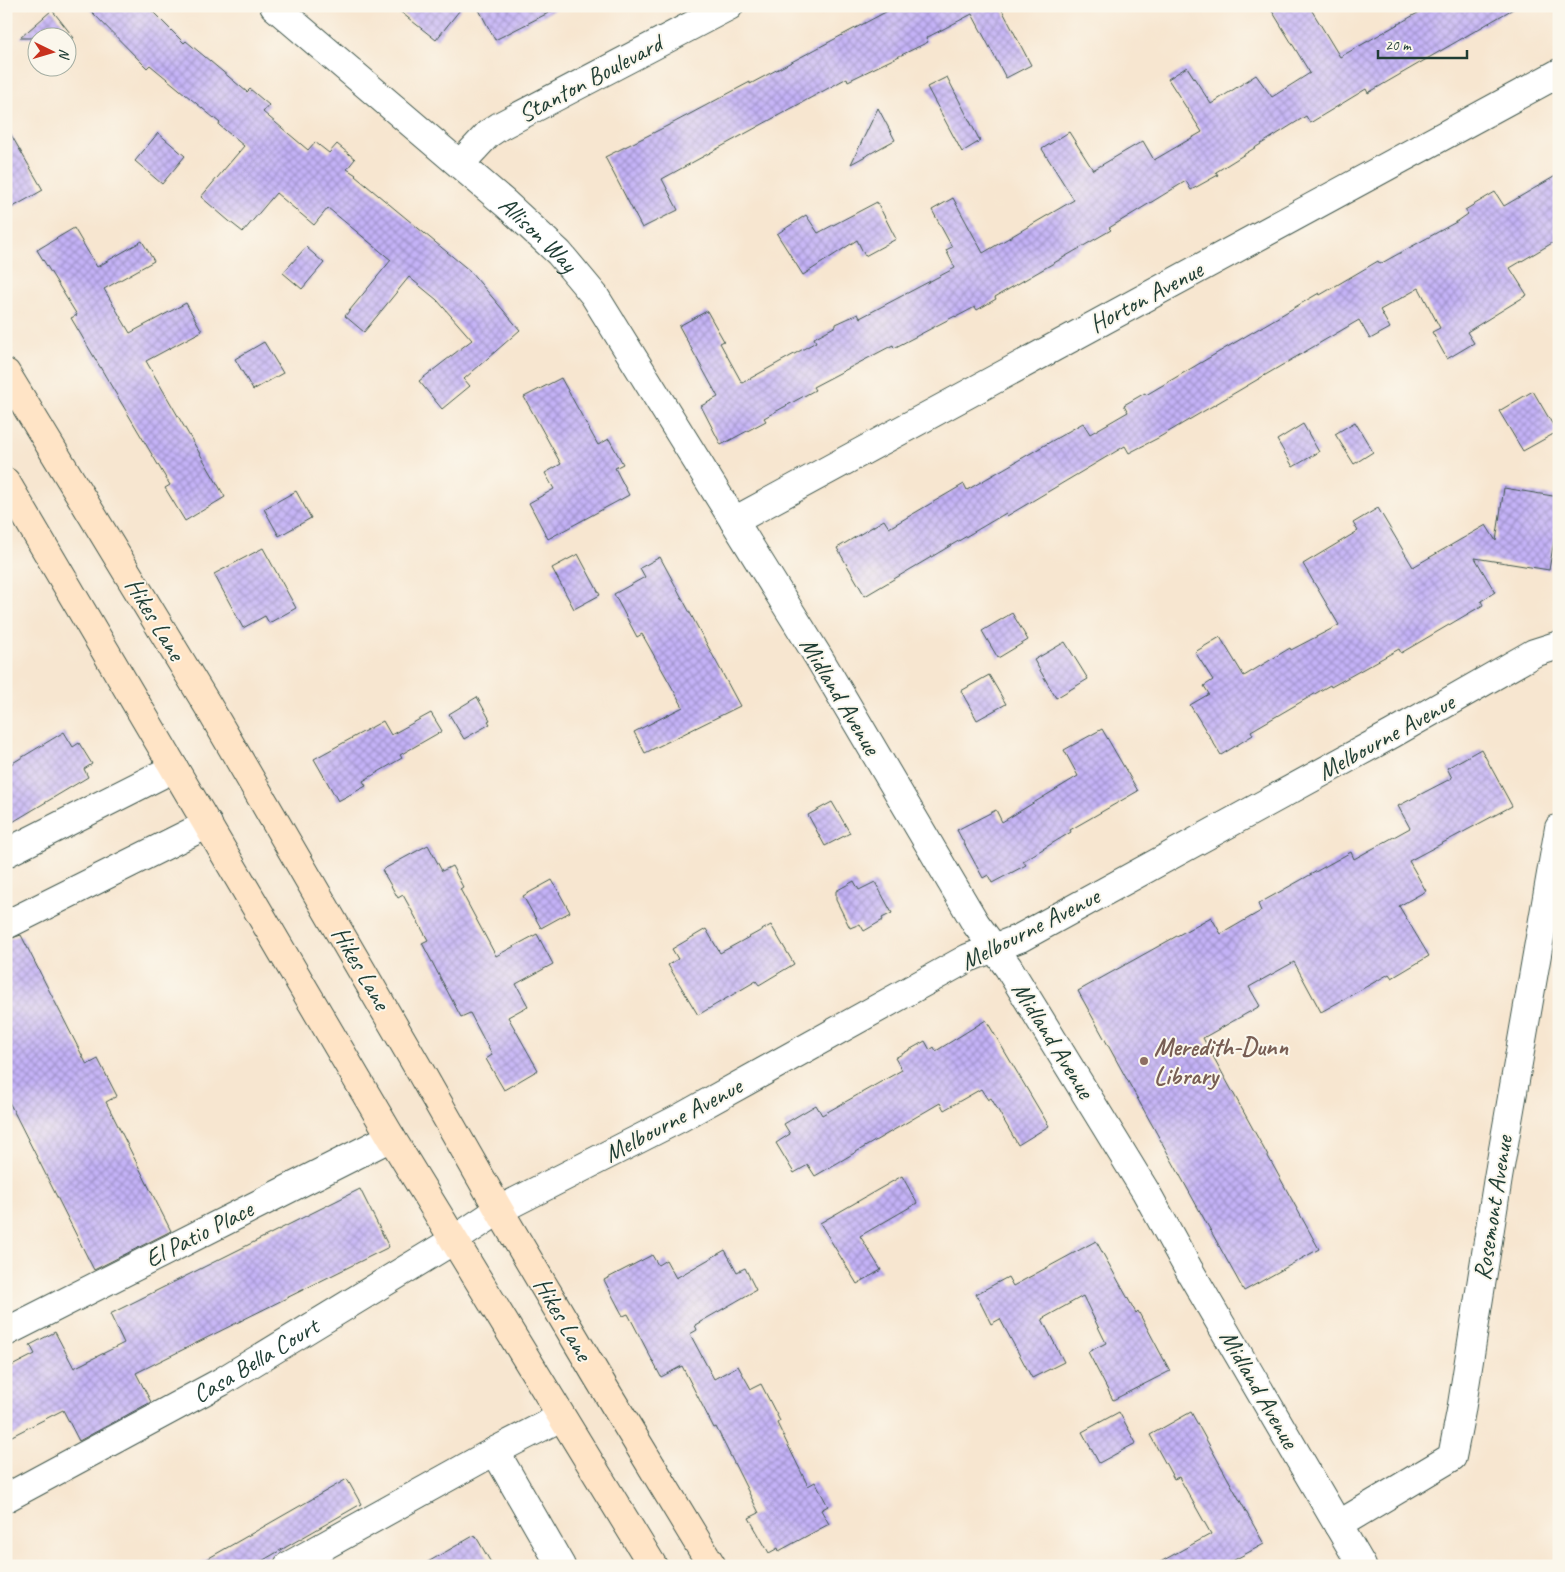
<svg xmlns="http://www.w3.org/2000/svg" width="1565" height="1572" viewBox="0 0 1565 1572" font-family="Caveat,sans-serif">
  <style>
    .building { fill: url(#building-cross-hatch) }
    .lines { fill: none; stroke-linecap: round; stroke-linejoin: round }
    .minor-casing { stroke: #3f564b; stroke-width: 30 }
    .secondary-casing { stroke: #3f564b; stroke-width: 30 }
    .minor { stroke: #fff; stroke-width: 28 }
    .secondary { stroke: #ffe4c6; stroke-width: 28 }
    .education-dot { fill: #8d6e63; stroke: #fbf7ec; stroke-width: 2 }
    .labels { text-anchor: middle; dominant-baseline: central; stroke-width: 4; stroke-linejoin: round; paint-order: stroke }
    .street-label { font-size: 25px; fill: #1f3d34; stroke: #fbf7ec }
    .education-label { font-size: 25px; font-weight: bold; fill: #785e54; stroke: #fbf7ec; text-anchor: start }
  </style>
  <defs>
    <pattern id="building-cross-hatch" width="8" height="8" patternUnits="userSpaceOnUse" patternTransform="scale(1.25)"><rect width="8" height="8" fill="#c4b2f7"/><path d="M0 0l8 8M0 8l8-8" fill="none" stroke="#9f92c9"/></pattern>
  </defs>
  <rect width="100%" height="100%" fill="#fbf7ec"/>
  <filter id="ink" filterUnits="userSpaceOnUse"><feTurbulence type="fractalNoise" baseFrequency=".02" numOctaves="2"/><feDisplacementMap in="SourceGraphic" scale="10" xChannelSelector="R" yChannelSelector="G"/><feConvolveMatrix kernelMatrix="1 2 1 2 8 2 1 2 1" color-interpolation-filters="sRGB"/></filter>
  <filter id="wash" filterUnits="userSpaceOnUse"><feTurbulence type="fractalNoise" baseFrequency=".0096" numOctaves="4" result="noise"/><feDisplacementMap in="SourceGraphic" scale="20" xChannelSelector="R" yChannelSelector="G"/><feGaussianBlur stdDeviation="1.12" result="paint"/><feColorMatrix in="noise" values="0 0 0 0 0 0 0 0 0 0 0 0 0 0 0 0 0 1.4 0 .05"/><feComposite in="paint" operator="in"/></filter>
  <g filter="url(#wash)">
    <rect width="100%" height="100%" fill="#f7e6d0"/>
    <g id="blocks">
      <path class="building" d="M 86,6 L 147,6 L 184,43 L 186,41 L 247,92 L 250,89 L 269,105 L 263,112 L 308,150 L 315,142 L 329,153 L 337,144 L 355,159 L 347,169 L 356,175 L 355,176 L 470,271 L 520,330 L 464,379 L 470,386 L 442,409 L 419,381 L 472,340 L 437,300 L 409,277 L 364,332 L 345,316 L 391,260 L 328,208 L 314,225 L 276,193 L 243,232 L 229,221 L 201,197 L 244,146 L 219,125 L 220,123 L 150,65 L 147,68 Z
        M 393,6 L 463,6 L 436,40 Z
        M 477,6 L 562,6 L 495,40 Z
        M 897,6 L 1000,6 L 1031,65 L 1006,78 L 972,14 L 926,38 L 928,42 L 848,81 L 847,78 L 662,179 L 678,210 L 642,228 L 605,157 L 675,122 L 750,82 L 750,84 Z
        M 1269,6 L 1309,6 L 1340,57 L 1430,6 L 1518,6 L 1368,93 L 1366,89 L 1310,123 L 1306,116 L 1216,172 L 1218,175 L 1191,190 L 1186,181 L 1109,228 L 1111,230 L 995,297 L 996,299 L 977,310 L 975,307 L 956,317 L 955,316 L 894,348 L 893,345 L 813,387 L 815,390 L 764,418 L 766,421 L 721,445 L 701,406 L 718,397 L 679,326 L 707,311 L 724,341 L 720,343 L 742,383 L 816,342 L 814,338 L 836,326 L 836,324 L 858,314 L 860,318 L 955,268 L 946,250 L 952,247 L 932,210 L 953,198 L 983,253 L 1074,200 L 1042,149 L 1069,132 L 1093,170 L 1143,141 L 1154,160 L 1202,132 L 1168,79 L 1187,67 L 1211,104 L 1256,75 L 1272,97 L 1310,73 Z
        M 52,10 L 74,38 L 20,38 Z
        M 947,77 L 980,141 L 962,152 L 927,87 Z
        M 878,108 L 895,140 L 851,164 Z
        M 6,126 L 43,190 L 6,211 Z
        M 158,133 L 185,156 L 162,184 L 135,161 Z
        M 1559,174 L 1559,239 L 1510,268 L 1527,295 L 1467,332 L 1474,343 L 1447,359 L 1432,332 L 1440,328 L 1419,288 L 1380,310 L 1390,328 L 1370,339 L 1359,320 L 1158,438 L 1129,453 L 1125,446 L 1007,516 L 1006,513 L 865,596 L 837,548 L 884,520 L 889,528 L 964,484 L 967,490 L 1083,423 L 1090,434 L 1128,412 L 1124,405 L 1145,393 L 1146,395 L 1319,293 L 1320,295 L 1378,261 L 1380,264 L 1458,221 L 1468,214 L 1465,210 L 1495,192 L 1504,206 Z
        M 877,202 L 896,239 L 865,256 L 857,240 L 803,275 L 777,234 L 806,215 L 818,233 Z
        M 74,228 L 97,267 L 142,241 L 154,261 L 104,289 L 130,333 L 186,303 L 202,331 L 146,361 L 225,497 L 185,521 L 165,488 L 170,485 L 71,318 L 77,315 L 37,250 Z
        M 306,247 L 324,263 L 302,289 L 283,273 Z
        M 264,342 L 283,373 L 253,390 L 235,359 Z
        M 561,378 L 598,445 L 609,439 L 623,464 L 615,468 L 629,495 L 548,539 L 529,503 L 554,489 L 545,473 L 561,464 L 524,397 Z
        M 1533,391 L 1557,432 L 1523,451 L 1499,411 Z
        M 1355,422 L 1373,452 L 1354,464 L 1335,434 Z
        M 1303,424 L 1319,452 L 1293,467 L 1277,440 Z
        M 1504,488 L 1559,497 L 1559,511 L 1549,570 L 1475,558 L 1495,592 L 1481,601 L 1483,605 L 1401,653 L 1399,649 L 1331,687 L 1330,685 L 1251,731 L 1253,735 L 1221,755 L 1190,705 L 1209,694 L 1204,686 L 1213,680 L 1195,652 L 1220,637 L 1244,676 L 1290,648 L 1291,650 L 1339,625 L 1303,564 L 1358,531 L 1353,523 L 1378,508 L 1413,567 L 1486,525 L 1496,541 Z
        M 296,491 L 311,518 L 279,536 L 264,509 Z
        M 263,548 L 296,608 L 269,623 L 265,616 L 243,628 L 214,574 Z
        M 578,554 L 600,595 L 574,609 L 552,568 Z
        M 660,557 L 740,706 L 645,753 L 634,732 L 683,707 L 642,634 L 637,637 L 614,594 L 645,577 L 640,568 Z
        M 1012,613 L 1028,640 L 998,658 L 982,631 Z
        M 1065,642 L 1088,679 L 1056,698 L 1034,660 Z
        M 989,675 L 1006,704 L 977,720 L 961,691 Z
        M 477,697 L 490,720 L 488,721 L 490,724 L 464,739 L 449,714 Z
        M 431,713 L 442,731 L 400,755 L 402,758 L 363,781 L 366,786 L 338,801 L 314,759 L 383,721 L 391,735 Z
        M 1102,729 L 1138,791 L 1070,830 L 1071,832 L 1023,861 L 1026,865 L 992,883 L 988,875 L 983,878 L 957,830 L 996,810 L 1002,822 L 1078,776 L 1064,750 Z
        M 64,732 L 73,747 L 79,743 L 92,764 L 84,769 L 88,777 L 6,826 L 6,767 Z
        M 1481,749 L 1512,806 L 1409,861 L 1426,891 L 1399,906 L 1429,956 L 1392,978 L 1389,974 L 1321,1012 L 1294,962 L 1249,987 L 1260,1006 L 1203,1038 L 1319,1249 L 1244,1291 L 1078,991 L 1211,917 L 1221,934 L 1261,911 L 1258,904 L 1351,852 L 1354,859 L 1410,828 L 1398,806 L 1452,778 L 1447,768 Z
        M 832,802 L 850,833 L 825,846 L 808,815 Z
        M 428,845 L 442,871 L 452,866 L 463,887 L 460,889 L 496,956 L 537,934 L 553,964 L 516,984 L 528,1006 L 508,1017 L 538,1070 L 504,1090 L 486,1059 L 492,1055 L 470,1013 L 461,1017 L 422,943 L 428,940 L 403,895 L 398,898 L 382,870 Z
        M 552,880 L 570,912 L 541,928 L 523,896 Z
        M 854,881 L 859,890 L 875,882 L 892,913 L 882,918 L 883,920 L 864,931 L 860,924 L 850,928 L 836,900 L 836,891 Z
        M 771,925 L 794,964 L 759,985 L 756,981 L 698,1015 L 668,965 L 678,959 L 672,949 L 706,929 L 720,953 Z
        M 21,935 L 87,1065 L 98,1059 L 117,1096 L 106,1102 L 171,1231 L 94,1270 L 6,1096 L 6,940 Z
        M 986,1020 L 1049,1126 L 1018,1145 L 991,1098 L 988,1100 L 981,1089 L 944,1110 L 940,1103 L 815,1176 L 808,1165 L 794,1173 L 776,1143 L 790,1134 L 784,1124 L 816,1105 L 822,1115 L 902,1070 L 895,1058 L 925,1041 L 930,1050 L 934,1047 L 936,1051 Z
        M 902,1176 L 917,1203 L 860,1236 L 881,1270 L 857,1284 L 820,1223 Z
        M 360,1189 L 389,1247 L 136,1373 L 151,1402 L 79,1441 L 63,1410 L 6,1439 L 6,1369 L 35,1354 L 30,1345 L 55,1332 L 74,1368 L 124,1343 L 110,1314 Z
        M 1096,1241 L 1136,1313 L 1138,1311 L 1170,1371 L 1113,1400 L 1088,1352 L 1106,1343 L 1083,1296 L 1042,1319 L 1064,1362 L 1032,1378 L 1000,1319 L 991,1324 L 976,1294 L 1008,1277 L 1013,1286 Z
        M 725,1250 L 737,1272 L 745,1268 L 756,1290 L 695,1325 L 697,1330 L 690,1334 L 714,1379 L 738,1366 L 751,1389 L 761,1384 L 780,1421 L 777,1423 L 808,1486 L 815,1482 L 828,1506 L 821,1510 L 829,1524 L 779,1551 L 778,1548 L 769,1553 L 749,1518 L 759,1513 L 716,1427 L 714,1428 L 682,1366 L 661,1377 L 628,1314 L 623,1316 L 604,1280 L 652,1255 L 658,1265 L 666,1260 L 676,1278 Z
        M 1119,1412 L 1136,1443 L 1099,1463 L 1082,1432 Z
        M 1191,1412 L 1264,1544 L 1223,1566 L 1153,1566 L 1211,1534 L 1179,1477 L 1174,1479 L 1150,1435 Z
        M 347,1479 L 361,1504 L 253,1566 L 195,1566 Z
        M 475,1535 L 493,1566 L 421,1566 Z"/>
    </g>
  </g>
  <g filter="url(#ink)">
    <use href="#blocks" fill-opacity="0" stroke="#3f564b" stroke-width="1"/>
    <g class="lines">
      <defs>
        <g id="minor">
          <path id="s1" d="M 274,6 L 506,204 L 559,253 L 594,295 L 819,658 L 976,924 L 1008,967 L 1146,1192 L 1188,1268 L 1362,1566"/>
          <path d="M 460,164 L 488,134 L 500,126 L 729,6"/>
          <path d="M 734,521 L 1559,73"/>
          <path d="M 6,853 L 174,768"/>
          <path d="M 6,925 L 208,824"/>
          <path d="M 6,1332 L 391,1137"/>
          <path d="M 495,1451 L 561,1417"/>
          <path id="s2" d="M 6,1498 L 221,1382 L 454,1240 L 499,1210 L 680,1118 L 968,958 L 1020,938 L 1392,734 L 1534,653 L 1559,645"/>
          <path d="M 1338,1525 L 1452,1457 L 1461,1411 L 1498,1178 L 1559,828"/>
          <path d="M 288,1566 L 495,1451 L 561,1566"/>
        </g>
        <path id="secondary" d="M 6,373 L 208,706 L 420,1071 L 499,1210 L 597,1376 L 712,1566
          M 6,482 L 391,1137 L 653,1566"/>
      </defs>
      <use href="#minor" class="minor-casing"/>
      <use href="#secondary" class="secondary-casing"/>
      <use href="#minor" class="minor"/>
      <use href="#secondary" class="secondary"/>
    </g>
  </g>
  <circle class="education-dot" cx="1144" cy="1061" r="5"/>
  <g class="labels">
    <g class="street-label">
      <text transform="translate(590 79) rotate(-28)">Stanton Boulevard</text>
      <text stroke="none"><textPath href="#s1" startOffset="349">Allison Way</textPath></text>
      <text transform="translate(1146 297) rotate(-28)">Horton Avenue</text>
      <text transform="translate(155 619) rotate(59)">Hikes Lane</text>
      <text transform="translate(840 696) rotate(59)">Midland Avenue</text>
      <text transform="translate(1386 737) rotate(-29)">Melbourne Avenue</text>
      <text transform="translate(1030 929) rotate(-27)">Melbourne Avenue</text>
      <text transform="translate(361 968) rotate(60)">Hikes Lane</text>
      <text transform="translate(1053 1040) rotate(58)">Midland Avenue</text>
      <text transform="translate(673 1120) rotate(-28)">Melbourne Avenue</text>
      <text transform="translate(1493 1208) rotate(-81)">Rosemont Avenue</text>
      <text transform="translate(199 1234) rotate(-27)">El Patio Place</text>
      <text transform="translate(563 1319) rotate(60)">Hikes Lane</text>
      <text stroke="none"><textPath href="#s2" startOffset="285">Casa Bella Court</textPath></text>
      <text transform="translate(1259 1389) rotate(60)">Midland Avenue</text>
    </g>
    <g class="education-label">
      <text x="1154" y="1047">Meredith-Dunn<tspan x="1154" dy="29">Library</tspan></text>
    </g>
  </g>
  <rect width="1565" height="1572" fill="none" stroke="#fbf7ec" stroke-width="25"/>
  <g transform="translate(52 52) rotate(95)"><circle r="24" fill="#fbf7ec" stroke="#a3ada2"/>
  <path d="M0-4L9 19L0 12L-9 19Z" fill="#c8321e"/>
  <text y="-8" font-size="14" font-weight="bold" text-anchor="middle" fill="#1f3d34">N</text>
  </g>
  <path d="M1378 50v8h89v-8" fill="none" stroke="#1f3d34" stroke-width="2.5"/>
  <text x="1385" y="50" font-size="15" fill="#1f3d34" stroke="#fbf7ec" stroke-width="4" paint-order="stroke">20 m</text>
</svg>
